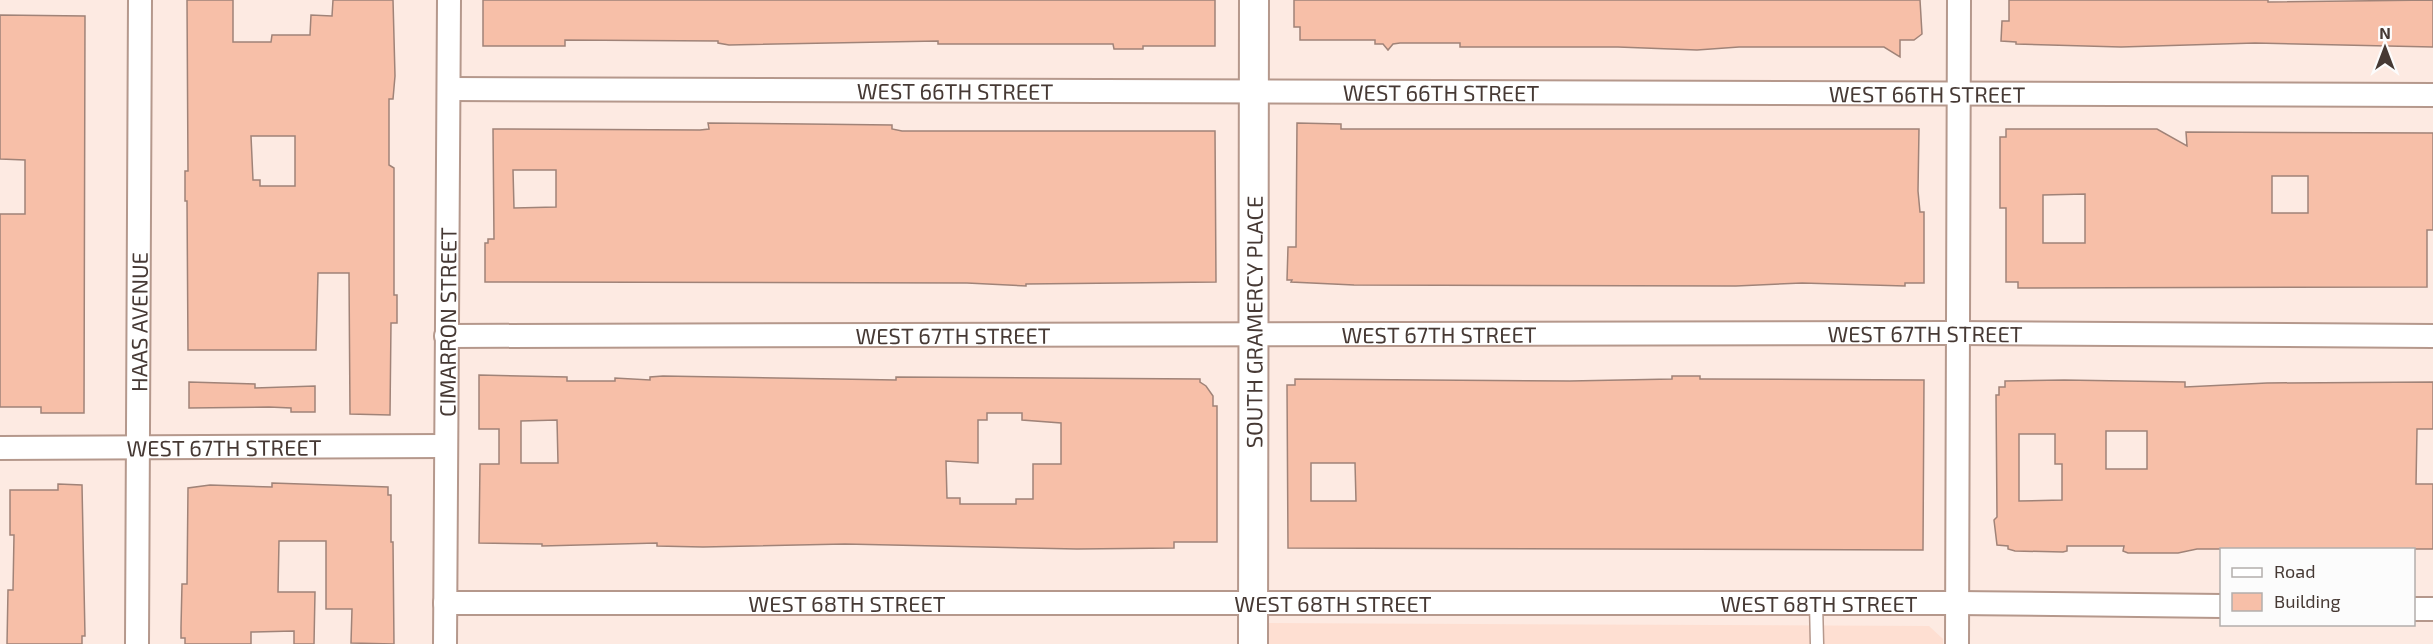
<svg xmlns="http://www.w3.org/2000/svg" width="2433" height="644" viewBox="0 0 2433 644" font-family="'Exo 2',sans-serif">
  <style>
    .built { fill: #fedfd2 }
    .building { fill: #f7bfa8; stroke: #a08378; stroke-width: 1.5; fill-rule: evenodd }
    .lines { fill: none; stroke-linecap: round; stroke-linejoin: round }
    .service-casing { stroke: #b5988c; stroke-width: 15 }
    .minor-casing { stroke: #b5988c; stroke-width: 26 }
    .tertiary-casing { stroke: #b5988c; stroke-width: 32 }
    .service { stroke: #fff; stroke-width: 12 }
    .minor { stroke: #fff; stroke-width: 22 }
    .tertiary { stroke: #fff; stroke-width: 28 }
    .labels { text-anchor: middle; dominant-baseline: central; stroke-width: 4.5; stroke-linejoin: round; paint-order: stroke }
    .street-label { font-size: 22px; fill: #463934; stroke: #fcfcfc }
  </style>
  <rect width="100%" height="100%" fill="#fdeae2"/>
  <path class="built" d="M 1269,623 L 1929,626 L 1943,639 L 1943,644 L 1269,644 Z"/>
  <path class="building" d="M 187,0 L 233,0 L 233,42 L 271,42 L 272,35 L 310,35 L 311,15 L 332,16 L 333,0 L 393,0 L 395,76 L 393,99 L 389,99 L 389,165 L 394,168 L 394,295 L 397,295 L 397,323 L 391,323 L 390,415 L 350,414 L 349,273 L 318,273 L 316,350 L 188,350 L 187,201 L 185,201 L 185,171 L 188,171 ZM 251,136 L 295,136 L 295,186 L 260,186 L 260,180 L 253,180 Z
    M 483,0 L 1215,0 L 1215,46 L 1143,46 L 1143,49 L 1114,49 L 1113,44 L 938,44 L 938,41 L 729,45 L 718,43 L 718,41 L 565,40 L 565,46 L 483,46 Z
    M 1294,0 L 1920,0 L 1922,34 L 1914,40 L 1900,40 L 1900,57 L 1884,47 L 1739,47 L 1697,50 L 1618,47 L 1460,47 L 1460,43 L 1400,43 L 1393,44 L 1388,50 L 1383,44 L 1375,44 L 1375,40 L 1300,40 L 1300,27 L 1294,27 Z
    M 2009,0 L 2268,0 L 2268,2 L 2433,0 L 2433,47 L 2255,43 L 2121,47 L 2016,44 L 2016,42 L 2001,41 L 2002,21 L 2009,21 Z
    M 0,15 L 85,16 L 84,413 L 41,413 L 41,407 L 0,407 L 0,214 L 25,214 L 25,160 L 0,159 Z
    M 708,123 L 892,125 L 892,129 L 902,131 L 1215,131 L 1216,282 L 1026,284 L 1026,286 L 967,283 L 485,282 L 485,243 L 488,243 L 488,239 L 494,239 L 493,129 L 700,130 L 709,129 ZM 513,170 L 556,170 L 556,207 L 514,208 Z
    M 1297,123 L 1341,124 L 1341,129 L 1919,129 L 1918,191 L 1920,212 L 1924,212 L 1924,283 L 1905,283 L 1905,286 L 1802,283 L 1736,286 L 1354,285 L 1291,282 L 1292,280 L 1287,280 L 1288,247 L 1296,247 Z
    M 2006,129 L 2157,129 L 2187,146 L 2186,132 L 2433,133 L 2433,230 L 2427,230 L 2427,287 L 2018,288 L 2018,282 L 2006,282 L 2006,208 L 2000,208 L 2000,137 L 2006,137 ZM 2272,176 L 2308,176 L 2308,213 L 2272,213 ZM 2085,194 L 2085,243 L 2043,243 L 2043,195 Z
    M 479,375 L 567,377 L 567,381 L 615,381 L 615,378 L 650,380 L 650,377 L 663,376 L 896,380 L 896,377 L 1200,379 L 1200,382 L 1206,386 L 1213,396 L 1213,406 L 1217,406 L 1217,542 L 1174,542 L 1174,548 L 1077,549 L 845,544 L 703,547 L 657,546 L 657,543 L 542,546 L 542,544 L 479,543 L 480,464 L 499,464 L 499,429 L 479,429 ZM 987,413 L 1022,413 L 1022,420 L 1061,423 L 1061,464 L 1033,464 L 1033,499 L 1016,499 L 1016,504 L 960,504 L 960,498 L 947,498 L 946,461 L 978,463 L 978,420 L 987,420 ZM 557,420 L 558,463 L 521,463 L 521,421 Z
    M 1672,376 L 1700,376 L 1700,379 L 1705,379 L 1924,380 L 1923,550 L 1288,548 L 1287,385 L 1295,385 L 1295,379 L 1570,381 L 1672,379 ZM 1311,463 L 1355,463 L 1356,501 L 1311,501 Z
    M 2064,380 L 2185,382 L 2185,387 L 2267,383 L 2433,382 L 2433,429 L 2417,429 L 2416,484 L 2433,484 L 2433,549 L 2197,549 L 2178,553 L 2128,553 L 2123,551 L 2124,546 L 2067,546 L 2067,551 L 2063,552 L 2015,551 L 2008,549 L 2008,546 L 1997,545 L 1994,520 L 1997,517 L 1996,395 L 1999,395 L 1999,387 L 2005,387 L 2005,381 ZM 2106,431 L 2147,431 L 2147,469 L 2106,469 ZM 2019,434 L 2055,434 L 2055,464 L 2062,464 L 2062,500 L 2019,501 Z
    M 189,382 L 255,384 L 255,388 L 315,386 L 315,412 L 291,412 L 291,408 L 269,407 L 189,408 Z
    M 272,483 L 388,487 L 388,495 L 391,495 L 391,542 L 393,542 L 394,644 L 351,643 L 352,609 L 326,609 L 326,541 L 279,541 L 278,592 L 315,592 L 314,644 L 294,644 L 294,631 L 251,632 L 251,644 L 185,644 L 185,638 L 181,638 L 181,627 L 182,584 L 187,584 L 188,488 L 210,485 L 272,487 Z
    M 58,484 L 82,485 L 85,636 L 82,636 L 82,644 L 7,644 L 8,590 L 13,590 L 14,535 L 10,535 L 10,490 L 58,490 Z"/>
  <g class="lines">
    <defs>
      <path id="service" d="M 1816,603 L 1817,644"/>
      <g id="minor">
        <path id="s1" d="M 449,89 L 2433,95"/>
        <path id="s2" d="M 446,336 L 1957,333 L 2433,336"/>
        <path id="s3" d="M 0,448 L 446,446"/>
        <path id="s4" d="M 445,603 L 1957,603 L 2222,606"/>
        <path d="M 2414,609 L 2433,609"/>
        <path id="s5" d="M 137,644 L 140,0"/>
        <path id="s6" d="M 445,644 L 449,0"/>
        <path d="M 1957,644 L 1959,0"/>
      </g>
      <g id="tertiary">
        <path id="s7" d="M 1253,644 L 1254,0"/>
      </g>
    </defs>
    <use href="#service" class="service-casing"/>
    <use href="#minor" class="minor-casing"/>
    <use href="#tertiary" class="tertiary-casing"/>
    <use href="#service" class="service"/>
    <use href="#minor" class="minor"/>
    <use href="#tertiary" class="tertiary"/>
  </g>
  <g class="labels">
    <g class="street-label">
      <text stroke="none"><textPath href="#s1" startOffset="506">WEST 66TH STREET</textPath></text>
      <text stroke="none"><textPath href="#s1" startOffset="992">WEST 66TH STREET</textPath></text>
      <text stroke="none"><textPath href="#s1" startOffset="1478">WEST 66TH STREET</textPath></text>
      <text stroke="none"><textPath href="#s5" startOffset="322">HAAS AVENUE</textPath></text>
      <text stroke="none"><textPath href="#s6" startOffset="322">CIMARRON STREET</textPath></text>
      <text stroke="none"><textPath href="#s7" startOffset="322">SOUTH GRAMERCY PLACE</textPath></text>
      <text stroke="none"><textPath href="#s2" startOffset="993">WEST 67TH STREET</textPath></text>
      <text stroke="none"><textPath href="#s2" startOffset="1479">WEST 67TH STREET</textPath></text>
      <text stroke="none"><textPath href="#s2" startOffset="507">WEST 67TH STREET</textPath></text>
      <text stroke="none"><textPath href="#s3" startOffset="224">WEST 67TH STREET</textPath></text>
      <text stroke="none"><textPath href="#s4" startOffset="402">WEST 68TH STREET</textPath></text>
      <text stroke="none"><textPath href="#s4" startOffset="1374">WEST 68TH STREET</textPath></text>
      <text stroke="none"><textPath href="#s4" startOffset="888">WEST 68TH STREET</textPath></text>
    </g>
  </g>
  <rect x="2220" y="548" width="195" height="78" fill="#fcfcfc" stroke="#b3aeac" stroke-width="1.5"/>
  <rect x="2232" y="568" width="30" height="9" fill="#ffffff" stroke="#b3aeac" stroke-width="1.5"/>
  <text x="2274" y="578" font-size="18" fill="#463934">Road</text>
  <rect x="2232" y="593" width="30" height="18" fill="#f7bfa8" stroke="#b3aeac" stroke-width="1.5"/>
  <text x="2274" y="608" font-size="18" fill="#463934">Building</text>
  <g transform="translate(2385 48)" stroke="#fcfcfc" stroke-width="4.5" paint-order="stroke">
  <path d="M0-4.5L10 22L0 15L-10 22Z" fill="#463934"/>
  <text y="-9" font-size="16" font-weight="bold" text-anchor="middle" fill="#463934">N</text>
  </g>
</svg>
